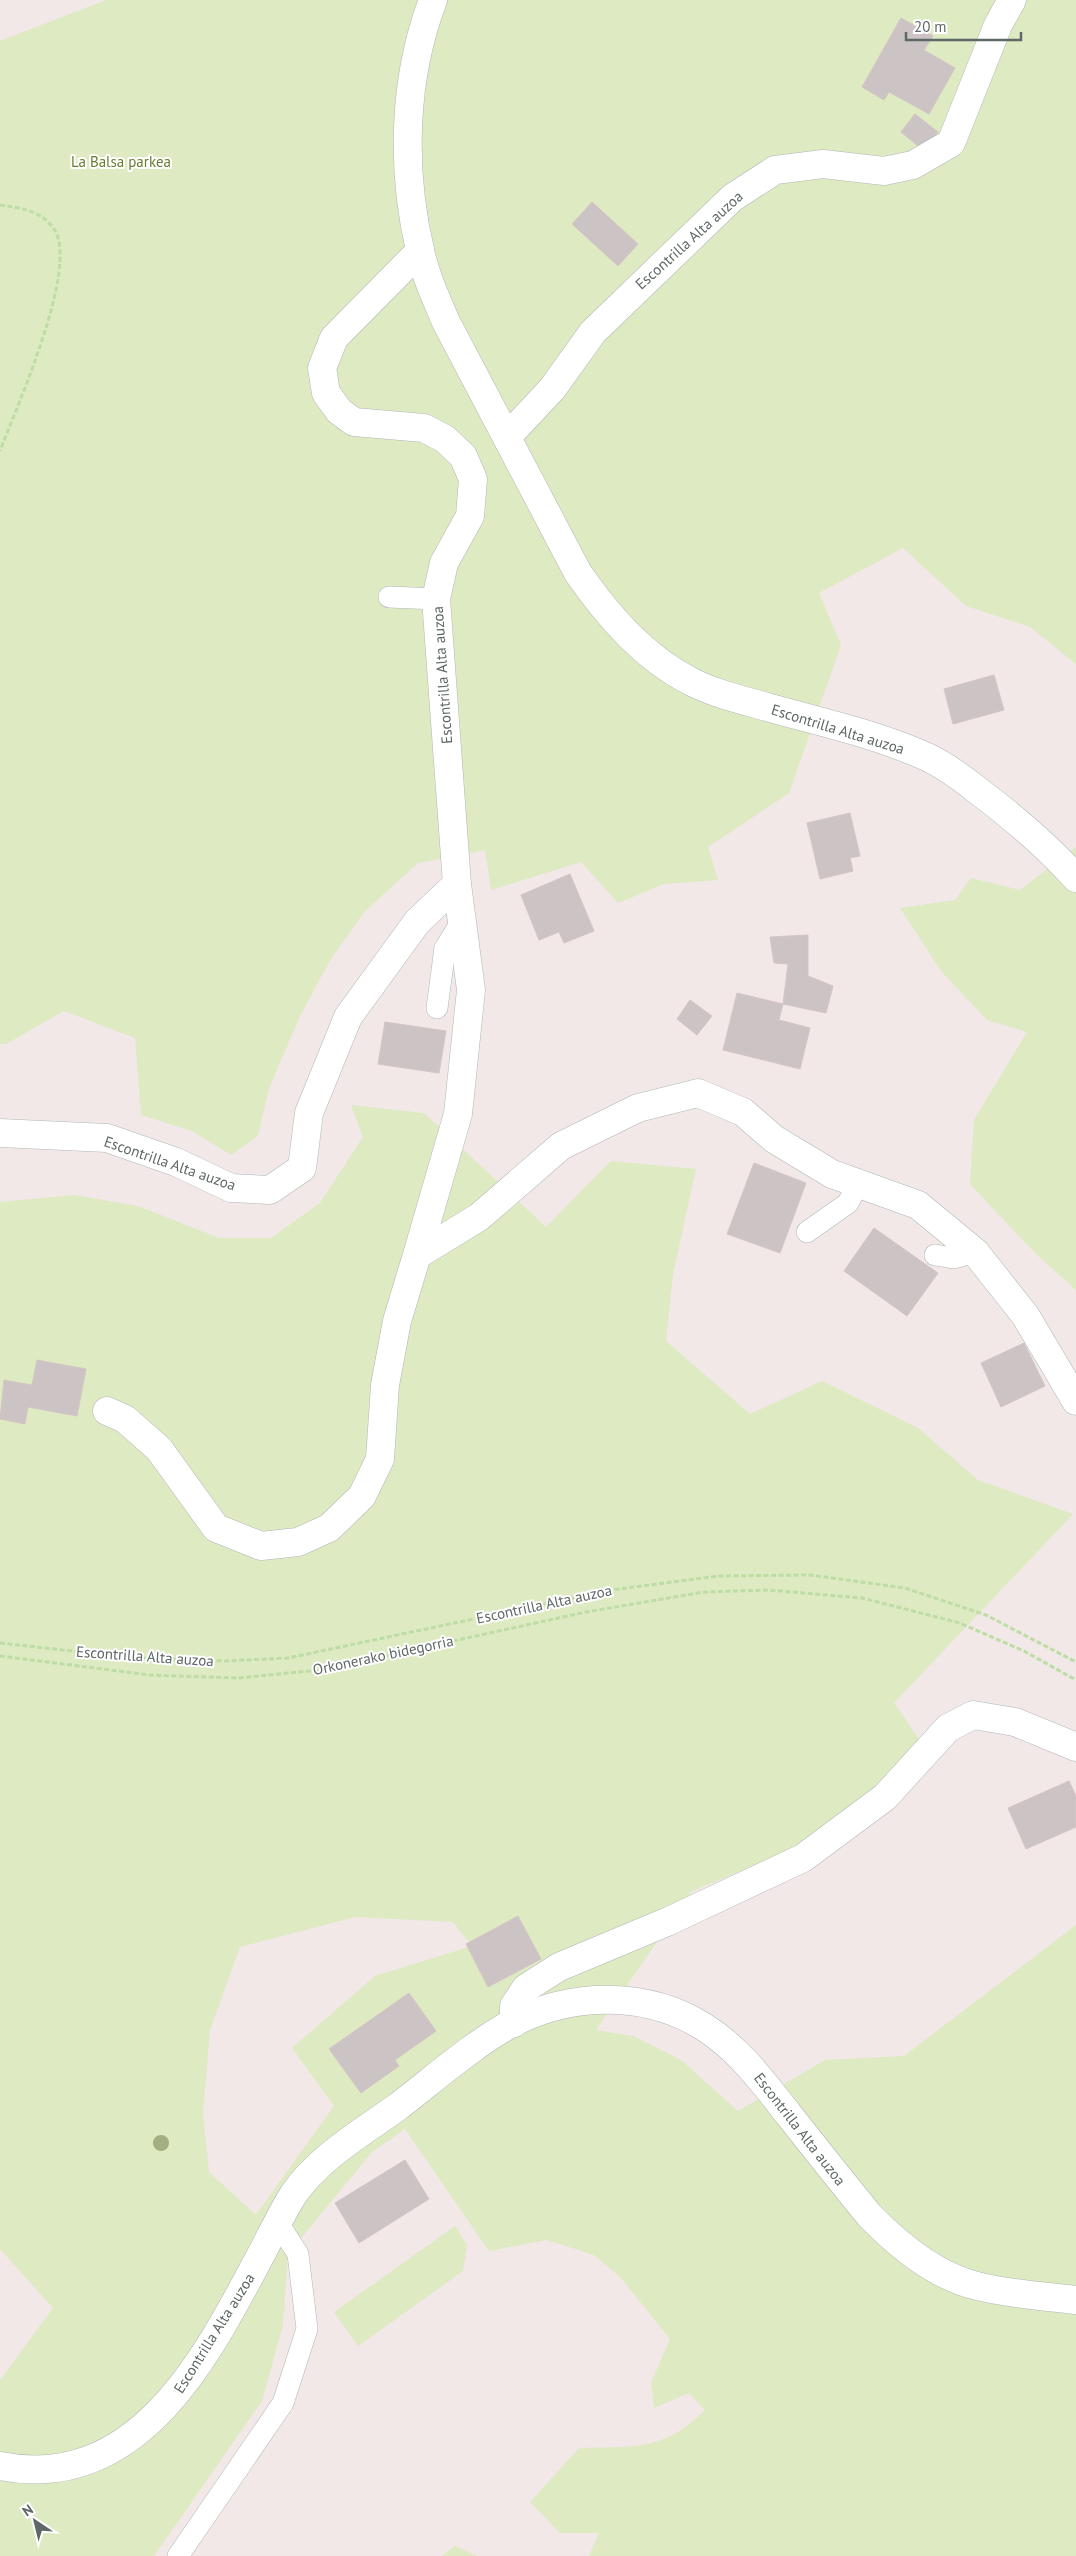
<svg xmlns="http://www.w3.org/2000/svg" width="1076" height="2556" viewBox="0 0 1076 2556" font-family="'PT Sans',sans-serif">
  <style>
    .green { fill: #deeac2; fill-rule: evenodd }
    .building { fill: #ccc4c4; stroke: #d6c4c4 }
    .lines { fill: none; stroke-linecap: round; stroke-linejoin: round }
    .lane-casing { stroke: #afb7b7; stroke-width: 22 }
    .street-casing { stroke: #afb7b7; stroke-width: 29 }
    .secondary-casing { stroke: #aeb8b6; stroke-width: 29 }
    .path { stroke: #bddda4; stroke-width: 3; stroke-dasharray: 5 2.5; stroke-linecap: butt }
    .lane { stroke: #fff; stroke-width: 21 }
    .street { stroke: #fff; stroke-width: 28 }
    .secondary { stroke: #fff; stroke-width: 28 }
    .tree { fill: #a3ae81 }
    .labels { text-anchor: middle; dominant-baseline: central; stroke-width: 4; stroke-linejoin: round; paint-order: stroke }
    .park-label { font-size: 15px; fill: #637f2e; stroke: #fff }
    .street-label { font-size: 15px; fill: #5e6866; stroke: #fff }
  </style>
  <rect width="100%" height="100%" fill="#f1e8e7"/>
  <path class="green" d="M 106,0 L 1076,0 L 1076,664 L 1030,627 L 966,606 L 903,548 L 819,593 L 841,645 L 789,793 L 708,847 L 718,880 L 664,884 L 618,903 L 581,862 L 491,890 L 485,850 L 418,863 L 364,912 L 329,962 L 300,1016 L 269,1088 L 258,1136 L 231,1155 L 192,1131 L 141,1115 L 135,1038 L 64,1011 L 6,1044 L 0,1044 L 0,41 Z
    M 1076,847 L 1076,1290 L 1035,1253 L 970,1184 L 974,1120 L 1027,1032 L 987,1020 L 941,971 L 900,908 L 955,900 L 971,878 L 1020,890 Z
    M 351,1105 L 424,1113 L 546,1227 L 611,1161 L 696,1169 L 673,1274 L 666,1341 L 750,1414 L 822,1381 L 918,1428 L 978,1480 L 1073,1514 L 894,1703 L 919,1739 L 871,1792 L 797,1848 L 692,1891 L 596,2030 L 633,2036 L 681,2060 L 738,2111 L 825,2060 L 904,2056 L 1076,1925 L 1076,2556 L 589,2556 L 599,2533 L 560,2533 L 530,2502 L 579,2448 C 634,2446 663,2452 705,2410 L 689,2393 L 654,2408 L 651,2383 L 670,2339 L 621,2278 L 594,2255 L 547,2240 L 489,2251 L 405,2129 L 372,2152 L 288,2254 L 283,2325 L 262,2401 L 154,2556 L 0,2556 L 0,2380 L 53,2308 L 0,2249 L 0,1202 L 74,1195 L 138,1206 L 219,1238 L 271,1238 L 320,1203 L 363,1137 ZM 355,1917 L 453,1922 L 472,1946 L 375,1976 L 292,2048 L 334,2106 L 256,2215 L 209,2172 L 203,2113 L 210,2030 L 240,1947 Z
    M 455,2226 L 467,2245 L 463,2271 L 358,2346 L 334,2312 Z
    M 455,2546 L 477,2556 L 442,2556 Z"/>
  <path class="building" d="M 901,18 L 933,36 L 924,50 L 955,68 L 929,114 L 889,92 L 884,100 L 862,87 Z
    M 915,114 L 938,132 L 923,150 L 901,132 Z
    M 592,202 L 638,244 L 618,266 L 572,224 Z
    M 994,675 L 1004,710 L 953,724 L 944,689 Z
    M 850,813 L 860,856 L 850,858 L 853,871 L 820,879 L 807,823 Z
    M 570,874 L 594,931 L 564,943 L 559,932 L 539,940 L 521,895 Z
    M 808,935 L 808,976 L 833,986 L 826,1013 L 783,1004 L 788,964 L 774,963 L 770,937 Z
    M 737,993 L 783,1004 L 779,1020 L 810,1028 L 800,1069 L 723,1050 Z
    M 690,1000 L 712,1016 L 697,1035 L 677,1019 Z
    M 385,1022 L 446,1031 L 439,1073 L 378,1064 Z
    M 754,1163 L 806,1183 L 780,1253 L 727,1234 Z
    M 874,1228 L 938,1273 L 907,1316 L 844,1271 Z
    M 1024,1343 L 1045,1386 L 1001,1407 L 981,1363 Z
    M 37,1360 L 86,1369 L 77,1416 L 28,1407 L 25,1424 L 0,1419 L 4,1380 L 32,1385 Z
    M 1069,1781 L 1076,1796 L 1076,1827 L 1026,1849 L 1008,1808 Z
    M 518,1916 L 541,1959 L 488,1987 L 466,1944 Z
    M 409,1993 L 436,2031 L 395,2060 L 399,2066 L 361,2093 L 329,2049 Z
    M 405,2160 L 429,2199 L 359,2243 L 335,2203 Z"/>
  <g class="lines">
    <defs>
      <path id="lane" d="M 389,597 L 436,599
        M 437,1008 L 445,948 L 462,921
        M 807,1232 L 848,1203 L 858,1183
        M 935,1255 L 954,1258 L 975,1252
        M 178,2556 L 283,2403 L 307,2329 L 298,2254 L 278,2223"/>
      <path id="street" d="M 420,251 L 334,338 L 322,368 L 326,393 L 339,411 L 354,422 L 424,428 L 445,439 L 463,456 L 473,479 L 470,516 L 444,563 L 436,599 L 457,884 L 471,990 L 458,1114 L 417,1255 L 479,1217 L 561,1146 L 638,1108 L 698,1093 L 743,1112 L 774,1139 L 832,1174 L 918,1205 L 975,1252 L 1025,1315 L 1076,1401
        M 507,437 L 552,389 L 593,332 L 732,198 L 775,170 L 823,164 L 884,171 L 913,165 L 951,143 L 998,25 L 1012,0
        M 0,1133 L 107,1138 L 176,1162 L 231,1188 L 270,1190 L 302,1168 L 309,1113 L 348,1017 L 417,922 L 457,884
        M 107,1411 L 125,1419 L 159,1449 L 216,1528 L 261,1546 L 298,1542 L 329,1528 L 362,1496 L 380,1459 L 385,1385 L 397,1321 L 417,1255
        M 514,2023 L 514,2006 L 526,1988 L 559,1967 L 669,1921 L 803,1858 L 885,1797 L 948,1728 L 973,1715 L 1015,1722 L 1076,1747"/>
      <path id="secondary" d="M 433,0 C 403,79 401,169 420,250 C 425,275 436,298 446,322 L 578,573 C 608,616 644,658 692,682 C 716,694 742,700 767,707 C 820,722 876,734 927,757 C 944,765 962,778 977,790 C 1013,817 1046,845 1076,878
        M 0,2466 C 135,2493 204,2362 257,2262 C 269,2240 280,2216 293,2195 C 317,2159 361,2133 396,2108 C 433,2080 473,2044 514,2022 C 574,1992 647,1991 704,2027 C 739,2049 764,2083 789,2115 C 815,2148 842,2182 869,2215 C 898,2245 935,2276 977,2286 C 1009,2294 1043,2296 1076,2300"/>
    </defs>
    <use href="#lane" class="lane-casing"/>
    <use href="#street" class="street-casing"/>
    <use href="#secondary" class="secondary-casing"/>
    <path class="path" d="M 0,205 C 20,208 41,210 54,229 C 80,267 16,408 0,451
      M 0,1643 L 126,1657 L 225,1661 L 288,1658 L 611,1590 L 718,1576 L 810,1575 L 905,1588 L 986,1615 L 1076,1662
      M 0,1656 L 150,1675 L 238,1678 L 320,1670 L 586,1612 L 704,1592 L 768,1590 L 862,1598 L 960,1623 L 1024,1651 L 1076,1680"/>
    <use href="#lane" class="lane"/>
    <use href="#street" class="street"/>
    <use href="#secondary" class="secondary"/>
  </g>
  <circle class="tree" cx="161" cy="2143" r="8"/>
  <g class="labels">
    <g class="park-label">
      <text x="121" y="161">La Balsa parkea</text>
    </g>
    <g class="street-label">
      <text transform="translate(689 240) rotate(-42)">Escontrilla Alta auzoa</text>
      <text transform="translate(442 675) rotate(-94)">Escontrilla Alta auzoa</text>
      <text transform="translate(838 729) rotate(17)">Escontrilla Alta auzoa</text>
      <text transform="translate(170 1163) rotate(19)">Escontrilla Alta auzoa</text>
      <text transform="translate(544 1604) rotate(-12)">Escontrilla Alta auzoa</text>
      <text transform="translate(383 1655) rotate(-12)">Orkonerako bidegorria</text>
      <text transform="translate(145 1656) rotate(4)">Escontrilla Alta auzoa</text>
      <text transform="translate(800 2129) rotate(52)">Escontrilla Alta auzoa</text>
      <text transform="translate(214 2333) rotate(-58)">Escontrilla Alta auzoa</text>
    </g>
  </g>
  <g transform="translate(35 2521) rotate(325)" stroke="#ffffff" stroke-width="4" paint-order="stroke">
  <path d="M0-4L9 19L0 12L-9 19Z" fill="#5e6866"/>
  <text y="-8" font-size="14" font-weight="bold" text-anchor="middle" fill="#5e6866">N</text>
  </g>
  <path d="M906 32v8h115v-8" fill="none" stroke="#5e6866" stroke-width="2.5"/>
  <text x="914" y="32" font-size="15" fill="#5e6866" stroke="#ffffff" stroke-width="4" paint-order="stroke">20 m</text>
</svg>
